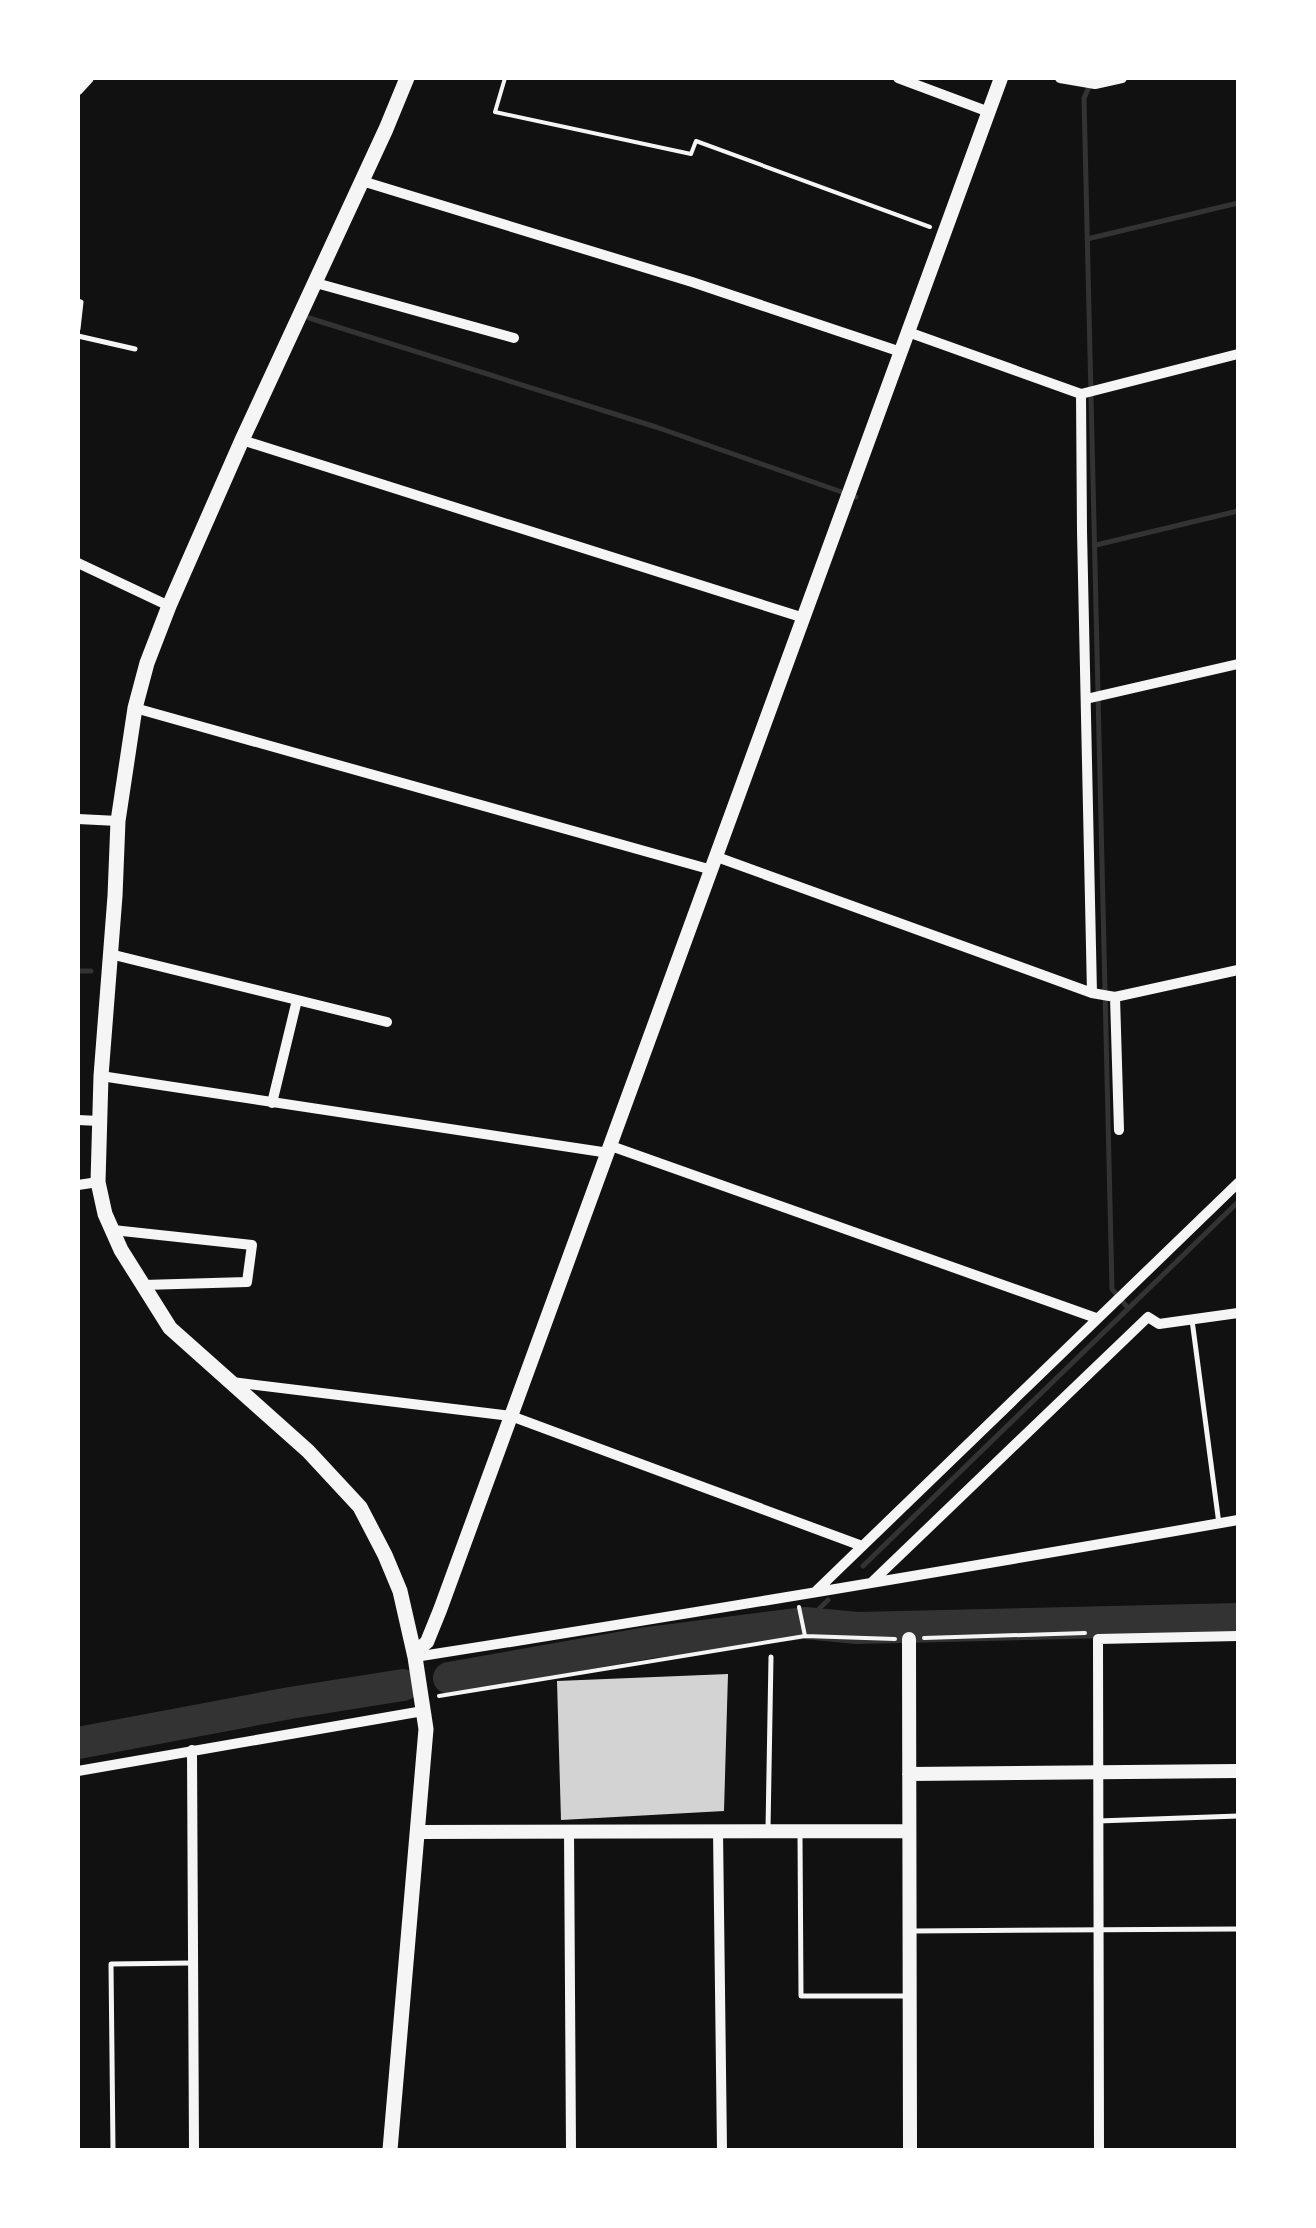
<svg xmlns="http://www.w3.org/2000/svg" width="1316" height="2228" viewBox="0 0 1316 2228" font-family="'Titillium Web',sans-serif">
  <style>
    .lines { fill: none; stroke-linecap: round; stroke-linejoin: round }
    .stream { stroke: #333; stroke-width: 5 }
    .river { stroke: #333; stroke-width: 32 }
    .building { fill: #d3d3d3 }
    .path { stroke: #f5f5f5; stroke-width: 4 }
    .service { stroke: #f5f5f5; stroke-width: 5 }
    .minor { stroke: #f5f5f5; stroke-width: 10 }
    .tertiary { stroke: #f5f5f5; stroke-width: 14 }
    .secondary { stroke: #f5f5f5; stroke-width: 15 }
  </style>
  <rect width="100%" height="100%" fill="#111"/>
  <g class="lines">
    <path class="stream" d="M 1093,78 L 1084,98 L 1112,1289 L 1128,1308
      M 1087,239 L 1238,203
      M 309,318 L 656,427 L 856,497
      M 1096,545 L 1238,511
      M 78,971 L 91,971
      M 863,1566 L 1238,1202
      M 805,1623 L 828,1600"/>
    <path class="river" d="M 805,1623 L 857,1628 L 1238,1619
      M 449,1678 L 647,1643 L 796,1624
      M 78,1743 L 290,1703 L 403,1685"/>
  </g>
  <path class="building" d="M 728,1674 L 724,1811 L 561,1820 L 557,1681 Z"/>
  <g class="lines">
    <path class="path" d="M 505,78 L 495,112 L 691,154 L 696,141 L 930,227
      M 799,1607 L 805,1636
      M 924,1638 L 1085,1633
      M 439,1696 L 805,1636 L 895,1639"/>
    <path class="service" d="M 78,301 L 81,302 L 78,329
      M 78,336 L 135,349
      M 1192,1320 L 1219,1524
      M 1098,1821 L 1238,1816
      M 768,1829 L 771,1657
      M 800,1834 L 801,1996 L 908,1996
      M 912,1931 L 1238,1929
      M 113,2150 L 111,1964 L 192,1963"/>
    <path class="minor" d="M 898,78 L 989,112
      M 1060,78 L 1095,84 L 1122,78
      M 78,90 L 89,78
      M 362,181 L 692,282 L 901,352
      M 316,283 L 514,338
      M 908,332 L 1081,394 L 1238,354
      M 1081,394 L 1082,531 L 1092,993
      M 242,440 L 804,618
      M 78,563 L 169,606
      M 1086,699 L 1238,664
      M 135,708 L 712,870
      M 78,819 L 118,821
      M 717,857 L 1092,993 L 1115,997 L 1238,970
      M 110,954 L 387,1022
      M 1115,997 L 1119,1130
      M 101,1076 L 609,1153
      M 272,1103 L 297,1000
      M 78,1120 L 99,1121
      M 611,1146 L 1096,1318
      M 78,1185 L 98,1182
      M 113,1230 L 252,1245 L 247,1282 L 143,1285
      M 232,1382 L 511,1416 L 862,1546
      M 873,1581 L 1148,1317 L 1159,1324 L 1238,1313
      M 815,1592 L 1238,1183
      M 415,1657 C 690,1614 964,1568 1238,1520
      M 192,1750 L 194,2150
      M 78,1771 L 423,1711
      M 569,1830 L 571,2150
      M 718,1830 L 722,2150
      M 1099,2150 L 1098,1639 L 1238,1636"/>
    <path class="tertiary" d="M 909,1639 L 910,2150
      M 414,1653 L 427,1642 L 440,1610 L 1001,78
      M 909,1774 L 1238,1771
      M 419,1832 L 908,1831"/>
    <path class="secondary" d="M 390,2150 L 426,1729 L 415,1657 L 400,1591 L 385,1555 L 360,1507 L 308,1451 L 170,1328 L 121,1250 L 105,1214 L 98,1182 L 101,1076 L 115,896 L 118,821 L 135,708 L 147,663 L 169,606 L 242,440 L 386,129 L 407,78"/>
  </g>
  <rect width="1316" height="2228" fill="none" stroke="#ffffff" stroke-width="160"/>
</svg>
